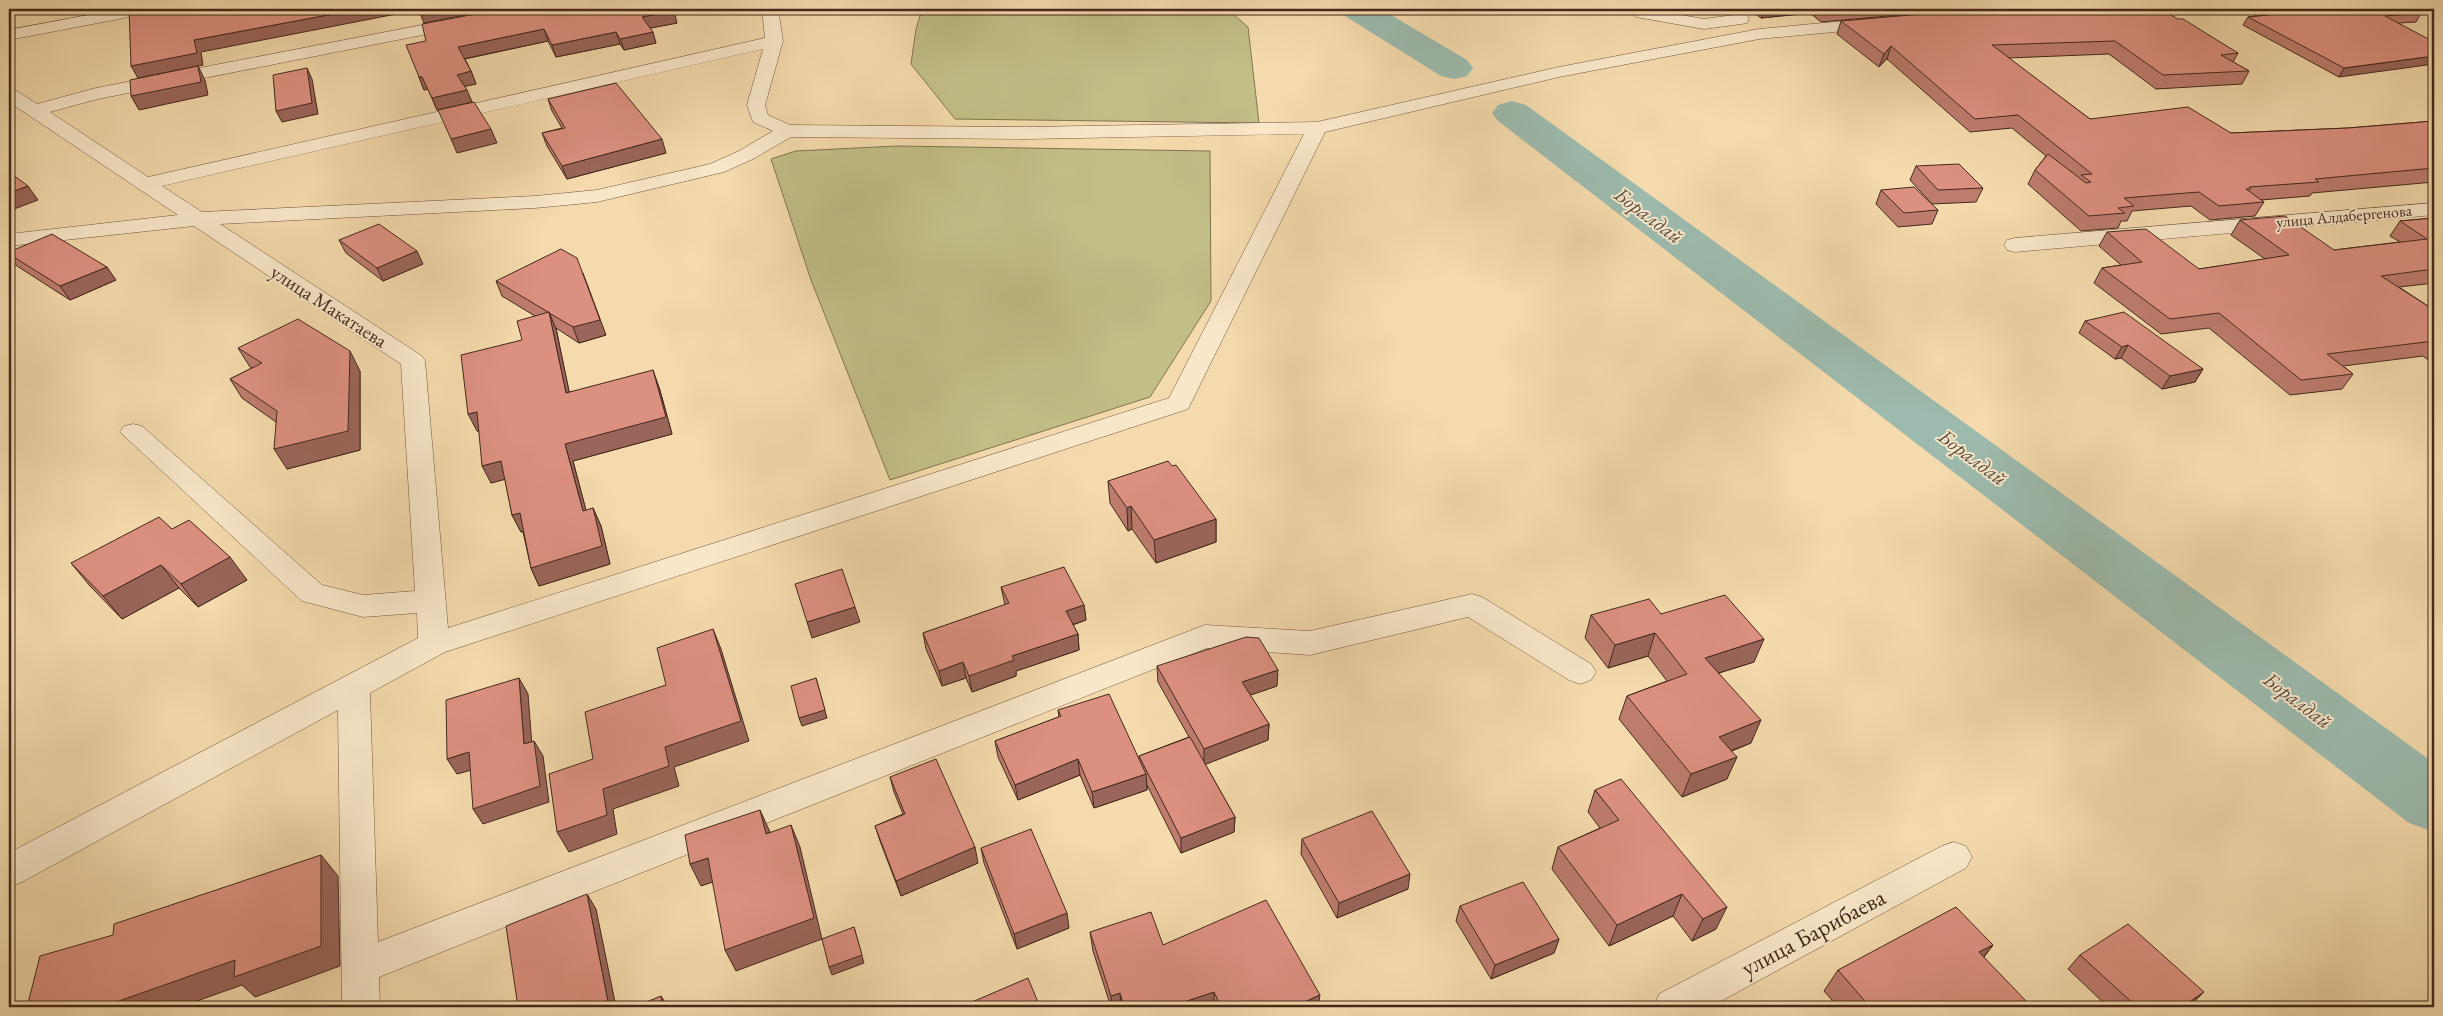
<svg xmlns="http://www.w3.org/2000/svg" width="2443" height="1016" viewBox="0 0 2443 1016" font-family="'EB Garamond',serif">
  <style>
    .green { fill: #c1be86; stroke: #827452 }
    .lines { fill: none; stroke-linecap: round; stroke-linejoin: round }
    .river { fill: #9cbaad; fill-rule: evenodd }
    .minor-casing { stroke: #6f5541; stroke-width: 1 }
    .minor { fill: #f8e7c9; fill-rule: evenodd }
    .wall { fill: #bd7c6e; stroke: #43291d }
    .shaded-wall { fill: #9a655a; stroke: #43291d }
    .building { fill: #dc9080; stroke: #43291d }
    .labels { text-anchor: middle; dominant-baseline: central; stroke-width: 4; stroke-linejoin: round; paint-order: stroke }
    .far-street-label { font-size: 16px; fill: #43291d; stroke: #f8e7c9 }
    .street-label { font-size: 20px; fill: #43291d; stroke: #f8e7c9 }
    .water-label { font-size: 21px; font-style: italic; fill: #594d41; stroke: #f8e7c9 }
    .near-street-label { font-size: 24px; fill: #43291d; stroke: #f8e7c9 }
  </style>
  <rect width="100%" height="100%" fill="#f4daac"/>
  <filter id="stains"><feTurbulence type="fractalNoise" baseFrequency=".004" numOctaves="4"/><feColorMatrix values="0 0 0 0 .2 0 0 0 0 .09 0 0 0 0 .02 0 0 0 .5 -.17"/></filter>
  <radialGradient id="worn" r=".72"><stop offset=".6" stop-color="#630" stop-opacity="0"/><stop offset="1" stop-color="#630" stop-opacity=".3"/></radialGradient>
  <path class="green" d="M 922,9 L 1227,9 L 1248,27 L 1259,123 L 955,119 L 911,64 L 916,29 Z
    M 897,146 L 1210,151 L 1211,301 L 1150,397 L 890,480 L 811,280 L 771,159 L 796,151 Z"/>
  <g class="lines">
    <path class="river" d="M 1340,9 L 1381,9 L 1467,60 L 1473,68 L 1467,76 L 1454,79 L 1441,76 L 1345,16 Z
      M 1512,101 L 1526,105 L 2434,763 L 2434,832 L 2409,823 L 1498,121 L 1492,113 L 1498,105 Z"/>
    <defs>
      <path id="minor" d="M 120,9 L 153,9 L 151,12 L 145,14 L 9,40 L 9,30 Z
        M 505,9 L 537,9 L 535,12 L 529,14 L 98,99 L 50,112 L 148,177 L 765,38 L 762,9 L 778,9 L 783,41 L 765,105 L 768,115 L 790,125 L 1026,127 L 1317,122 L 1559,67 L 1759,29 L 1876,18 L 1882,19 L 1884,23 L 1882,27 L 1876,28 L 1759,39 L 1559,77 L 1325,132 L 1188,409 L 445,652 L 370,693 L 378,942 L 1205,625 L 1310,631 L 1472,594 L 1482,597 L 1591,664 L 1596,672 L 1591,680 L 1580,684 L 1569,680 L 1468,617 L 1310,655 L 1207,648 L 379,977 L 380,1007 L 342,1007 L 338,710 L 22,882 L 9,887 L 9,853 L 418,638 L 417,613 L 363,617 L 302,601 L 120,432 L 124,426 L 133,424 L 142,426 L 322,585 L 363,595 L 415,591 L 401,364 L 194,226 L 9,246 L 9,234 L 178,215 L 9,102 L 9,89 L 15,90 L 37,104 L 96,88 ZM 763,49 L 747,105 L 753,122 L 773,131 L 739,151 L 710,164 L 597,190 L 535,196 L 202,212 L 162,186 ZM 1304,134 L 1169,398 L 448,628 L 425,361 L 422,356 L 220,224 L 535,208 L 597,202 L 724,172 L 753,159 L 791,137 L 1026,139 Z
        M 1629,9 L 1647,9 L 1704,19 L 1741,14 L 1747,15 L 1749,19 L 1747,23 L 1741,24 L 1704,29 L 1636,17 Z
        M 2434,203 L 2434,215 L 2015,252 L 2007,250 L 2004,245 L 2007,240 L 2015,238 Z
        M 1954,842 L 1966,846 L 1972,857 L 1966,868 L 1710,1007 L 1654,1007 L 1659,994 L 1942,846 Z"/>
    </defs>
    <use href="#minor" class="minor-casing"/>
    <use href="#minor" class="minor"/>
  </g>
  <path class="wall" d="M 502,9 L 677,23 L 650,28 L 656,43 L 624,50 L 620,44 L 556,57 L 548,41 L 465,59 L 471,71 L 476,84 L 464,86 L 472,102 L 437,110 L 428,89 L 424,90 L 419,77 L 426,41 Z
    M 1749,9 L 1965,9 L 1821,22 L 1810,13 L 1761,18 Z
    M 1979,9 L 2238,53 L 2233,62 L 2249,71 L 2242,84 L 2156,89 L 2109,54 L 2008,58 L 2090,119 L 2231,133 L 2348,128 L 2434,121 L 2434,182 L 2312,193 L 2310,196 L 2261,200 L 2264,202 L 2255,216 L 2210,220 L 2191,206 L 2132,211 L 2127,221 L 2121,221 L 2118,228 L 2081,231 L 2028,184 L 2035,170 L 2046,156 L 2012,128 L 1970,132 L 1887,59 L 1879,67 L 1837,34 L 1841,21 Z
    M 2259,10 L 2421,13 L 2416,22 L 2399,23 L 2339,77 L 2243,25 L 2248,17 L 2255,16 Z
    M 548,99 L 666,153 L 567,179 L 547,146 L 542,133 L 562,128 L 552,111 Z
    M 1916,166 L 1983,188 L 1976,202 L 1932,204 L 1910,180 Z
    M 1881,190 L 1938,210 L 1932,224 L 1898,227 L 1876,204 Z
    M 2434,218 L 2434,283 L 2399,287 L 2434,310 L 2434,364 L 2423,356 L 2343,366 L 2353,374 L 2342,389 L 2290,395 L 2209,328 L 2161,334 L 2094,283 L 2102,268 L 2121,265 L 2099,246 L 2107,232 L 2199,269 L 2265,259 L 2231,235 L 2240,220 L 2334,250 L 2400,242 L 2390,236 L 2400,221 Z
    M 339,240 L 423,264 L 383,281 L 346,253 Z
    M 9,252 L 116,280 L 70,300 L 17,266 L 9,256 Z
    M 496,281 L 606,335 L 579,343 L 556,328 L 569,392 L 659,387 L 672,434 L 573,461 L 586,511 L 593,508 L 601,526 L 610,564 L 539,586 L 531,568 L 523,532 L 521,532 L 512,515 L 505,479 L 491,483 L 479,431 L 477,431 L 535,316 L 502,296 Z
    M 2085,321 L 2203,369 L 2195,382 L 2162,389 L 2121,358 L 2115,359 L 2079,333 Z
    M 238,348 L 360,371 L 360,450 L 287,469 L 276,422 L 242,398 L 230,379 L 252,368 L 250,367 Z
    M 1108,481 L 1216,519 L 1216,542 L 1156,563 L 1132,529 L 1128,531 L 1110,503 Z
    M 172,529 L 247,580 L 198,607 L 179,588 L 122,619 L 90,586 L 71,563 Z
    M 1001,587 L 1084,605 L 1086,620 L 1073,625 L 1078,634 L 1079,650 L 1016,671 L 1016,676 L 972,692 L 966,678 L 942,686 L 926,649 L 923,633 L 1005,605 Z
    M 1661,614 L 1754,662 L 1719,673 L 1751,743 L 1732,751 L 1727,779 L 1682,797 L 1619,719 L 1627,696 L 1667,681 L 1648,656 L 1608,668 L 1585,638 L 1591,615 Z
    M 1157,666 L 1277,686 L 1250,695 L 1269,724 L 1268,740 L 1205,764 L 1235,817 L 1234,832 L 1181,853 L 1147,785 L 1147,790 L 1094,808 L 1080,775 L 1018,800 L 998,757 L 995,741 L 1059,717 L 1058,710 L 1139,758 L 1139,756 L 1189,737 L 1158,682 Z
    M 890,777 L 978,863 L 901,896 L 880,841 L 875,826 L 903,814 L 894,792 Z
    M 1595,790 L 1716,929 L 1692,941 L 1673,916 L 1609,946 L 1552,869 L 1558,847 L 1600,828 L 1588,812 Z
    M 1302,839 L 1408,889 L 1337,918 L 1301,854 Z
    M 981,848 L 1069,928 L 1017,949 L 984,863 Z
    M 1460,906 L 1559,939 L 1554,953 L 1491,979 L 1456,921 Z
    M 1090,932 L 1163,945 L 1318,1007 L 1111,1007 L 1093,951 Z
    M 1993,945 L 1984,957 L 2020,1007 L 1838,1007 L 1824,991 L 1838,970 Z
    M 2080,955 L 2204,992 L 2188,1007 L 2108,1007 L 2068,969 Z"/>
  <path class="shaded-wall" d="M 360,9 L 422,9 L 201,52 L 203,65 L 138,78 L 131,66 L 194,40 Z
    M 432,9 L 496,9 L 424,23 L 419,11 Z
    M 1764,9 L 1811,9 L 1810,13 L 1761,18 Z
    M 674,11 L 677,23 L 646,29 L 642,17 Z
    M 544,29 L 548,41 L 463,59 L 458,47 Z
    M 616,32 L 620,44 L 556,57 L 552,45 Z
    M 653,32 L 656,43 L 624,50 L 620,39 Z
    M 1891,46 L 1887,59 L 1879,67 L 1884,54 Z
    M 2434,56 L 2434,64 L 2339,77 L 2344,68 Z
    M 198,66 L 205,80 L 208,95 L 139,110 L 131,96 Z
    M 307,68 L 312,79 L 318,114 L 282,122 L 276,111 Z
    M 471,71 L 476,84 L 462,87 L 457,75 Z
    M 419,77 L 422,77 L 428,89 L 424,90 Z
    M 467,90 L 472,102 L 437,110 L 432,98 Z
    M 491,129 L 497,143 L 457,153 L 451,139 Z
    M 662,139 L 666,153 L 567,179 L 562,166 Z
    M 28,186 L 38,200 L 9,211 L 9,193 Z
    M 417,251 L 423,264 L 383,281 L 377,268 Z
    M 107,267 L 116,280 L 70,300 L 60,286 Z
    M 583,273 L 606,335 L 579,343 L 573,327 Z
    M 549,312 L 556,329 L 573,410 L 566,393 Z
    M 2128,345 L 2121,358 L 2115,359 L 2122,347 Z
    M 350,351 L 360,371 L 360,450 L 287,469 L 274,449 Z
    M 2203,369 L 2195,382 L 2162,389 L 2170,376 Z
    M 653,370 L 659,387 L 672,434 L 573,461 L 591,529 L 583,511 L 565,444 Z
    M 477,412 L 485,429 L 477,431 L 468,414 Z
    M 501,461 L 510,478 L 491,483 L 482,466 Z
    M 1131,506 L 1132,529 L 1128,531 L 1127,508 Z
    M 593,508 L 601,526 L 610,564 L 539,586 L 531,568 Z
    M 520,513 L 528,530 L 521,532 L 512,515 Z
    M 1216,519 L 1216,542 L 1156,563 L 1154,540 Z
    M 230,557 L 247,580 L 198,607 L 181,584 Z
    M 161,565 L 179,588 L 122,619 L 103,596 Z
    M 1084,605 L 1086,620 L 1068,626 L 1066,611 Z
    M 855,607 L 860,622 L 812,638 L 807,622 Z
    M 713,629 L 721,649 L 749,741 L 674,767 L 679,786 L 613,809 L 617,834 L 569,852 L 557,832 L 603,789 L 665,747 Z
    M 1655,633 L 1648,656 L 1608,668 L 1615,645 Z
    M 1078,634 L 1079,650 L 1016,671 L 1016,676 L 972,692 L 969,676 L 1012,656 Z
    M 1764,639 L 1754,662 L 1696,680 L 1705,658 Z
    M 963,662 L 966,678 L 942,686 L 939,671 Z
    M 1278,670 L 1277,686 L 1242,698 L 1242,682 Z
    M 519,678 L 528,694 L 533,759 L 524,744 Z
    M 816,678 L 827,718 L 802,726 L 799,718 Z
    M 1761,720 L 1751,743 L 1710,759 L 1719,737 Z
    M 1269,724 L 1268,740 L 1204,765 L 1204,749 Z
    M 534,741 L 543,756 L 549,802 L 483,824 L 473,809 Z
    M 469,752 L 479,768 L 457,774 L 447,759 Z
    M 1737,757 L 1727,779 L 1682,797 L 1691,774 Z
    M 1078,759 L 1080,775 L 1018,800 L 1015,785 Z
    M 1146,774 L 1147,790 L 1094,808 L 1092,792 Z
    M 760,810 L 770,832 L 766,834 Z
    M 1235,817 L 1234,832 L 1181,853 L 1181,838 Z
    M 791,825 L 800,847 L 822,939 L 736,971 L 725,950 Z
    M 975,847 L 978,863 L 901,896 L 896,881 Z
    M 321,855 L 338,876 L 340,966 L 255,997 L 242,985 L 180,1007 L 102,1007 Z
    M 708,858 L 719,880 L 701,886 L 690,864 Z
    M 1410,874 L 1408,889 L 1337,918 L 1339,903 Z
    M 587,894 L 596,909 L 616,1007 L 609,1007 Z
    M 1682,894 L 1673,916 L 1609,946 L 1617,925 Z
    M 1727,907 L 1716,929 L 1692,941 L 1703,919 Z
    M 1067,913 L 1069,928 L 1017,949 L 1014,934 Z
    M 854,927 L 864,963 L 832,975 L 829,967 Z
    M 1559,939 L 1554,953 L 1491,979 L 1495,965 Z
    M 1993,945 L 1976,966 L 1979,952 Z
    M 1214,992 L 1214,1007 L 1169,1007 Z
    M 2204,992 L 2188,1007 L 2182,1007 Z
    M 1120,993 L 1121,1007 L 1112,1007 L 1111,996 Z
    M 1320,995 L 1318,1007 L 1293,1007 Z
    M 661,996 L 668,1007 L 663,1007 Z
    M 2026,1001 L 2020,1007 L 2014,1007 Z"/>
  <path class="building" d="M 129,9 L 360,9 L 194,40 L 197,53 L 131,66 Z
    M 419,9 L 432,9 L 419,11 Z
    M 502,9 L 673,9 L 674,11 L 642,17 L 653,32 L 620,39 L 616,32 L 552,45 L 544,29 L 458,47 L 471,71 L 457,75 L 467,90 L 432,98 L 422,77 L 419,77 L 406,45 L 426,41 L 422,24 Z
    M 1980,9 L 2160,9 L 2178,19 L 2183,19 L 2238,53 L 2221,55 L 2249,71 L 2163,75 L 2115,41 L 1992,45 L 2090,119 L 2188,107 L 2231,133 L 2348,128 L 2434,121 L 2434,168 L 2315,179 L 2319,182 L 2249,187 L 2251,189 L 2246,189 L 2264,202 L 2219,206 L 2199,192 L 2124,198 L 2134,206 L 2118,208 L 2125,213 L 2089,216 L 2035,170 L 2048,154 L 2086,183 L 2091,182 L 2081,175 L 2092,174 L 2018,115 L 1975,119 L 1891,46 L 1884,54 L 1841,21 Z
    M 2269,9 L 2412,9 L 2421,13 L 2385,16 L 2434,42 L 2434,56 L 2344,68 L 2248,17 L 2268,15 L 2259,10 Z
    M 198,66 L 201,82 L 131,96 L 130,80 Z
    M 307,68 L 312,103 L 276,111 L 273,75 Z
    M 616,83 L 662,139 L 562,166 L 542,133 L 565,128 L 548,99 Z
    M 474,102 L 491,129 L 451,139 L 438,110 Z
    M 1959,164 L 1983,188 L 1938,190 L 1916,166 Z
    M 9,172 L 28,186 L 9,193 Z
    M 1914,187 L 1938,210 L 1904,213 L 1881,190 Z
    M 2285,216 L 2334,250 L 2427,239 L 2400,221 L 2434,218 L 2434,269 L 2381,276 L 2434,310 L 2434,341 L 2327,354 L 2353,374 L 2301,380 L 2219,313 L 2170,319 L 2102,268 L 2142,262 L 2107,232 L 2146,229 L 2199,269 L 2289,255 L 2240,220 Z
    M 379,224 L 417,251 L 377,268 L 339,240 Z
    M 52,234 L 107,267 L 60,286 L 9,254 L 9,252 Z
    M 561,249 L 577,258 L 600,320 L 573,327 L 549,313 L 549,312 L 548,312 L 496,281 Z
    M 549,312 L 566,393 L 653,370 L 666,417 L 565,444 L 583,511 L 593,508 L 602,546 L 531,568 L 520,513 L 512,515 L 501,461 L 482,466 L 477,412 L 468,414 L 461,355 L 522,340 L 517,321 Z
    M 2124,312 L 2203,369 L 2170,376 L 2128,345 L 2122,347 L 2085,321 Z
    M 298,319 L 350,351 L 348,431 L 274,449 L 277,411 L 230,379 L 262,363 L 238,348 Z
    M 1168,461 L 1172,466 L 1176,465 L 1216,519 L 1154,540 L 1131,506 L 1127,508 L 1108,481 Z
    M 159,517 L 172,529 L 189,520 L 230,557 L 181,584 L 161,565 L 103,596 L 71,563 Z
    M 1064,567 L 1084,605 L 1066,611 L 1078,634 L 1012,656 L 1014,660 L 969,676 L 963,662 L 939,671 L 923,633 L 1009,603 L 1001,587 Z
    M 842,569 L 855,607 L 807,622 L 795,584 Z
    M 1725,595 L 1764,639 L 1705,658 L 1761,720 L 1719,737 L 1737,757 L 1691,774 L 1627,696 L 1687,674 L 1655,633 L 1615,645 L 1591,615 L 1649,599 L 1661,614 Z
    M 713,629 L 741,721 L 665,747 L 669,766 L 603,789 L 607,815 L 557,832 L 549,774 L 593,759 L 585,712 L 666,685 L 657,648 Z
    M 1246,637 L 1259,638 L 1278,670 L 1242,682 L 1269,724 L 1204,749 L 1157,666 Z
    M 519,678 L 524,744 L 534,741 L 540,786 L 473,809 L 469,752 L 447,759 L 446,700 Z
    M 816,678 L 825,710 L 799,718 L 791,686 Z
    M 1109,694 L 1146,774 L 1092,792 L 1078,759 L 1015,785 L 995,741 L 1061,716 L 1058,710 Z
    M 1190,737 L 1235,817 L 1181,838 L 1139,756 Z
    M 936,759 L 975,847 L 896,881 L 875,826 L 905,814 L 890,777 Z
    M 1621,779 L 1727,907 L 1703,919 L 1682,894 L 1617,925 L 1558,847 L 1619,820 L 1595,790 Z
    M 760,810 L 766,834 L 791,825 L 814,918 L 725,950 L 708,858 L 690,864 L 685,835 Z
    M 1372,811 L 1410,874 L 1339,903 L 1302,839 Z
    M 1031,829 L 1067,913 L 1014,934 L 981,848 Z
    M 321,855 L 321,946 L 234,977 L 235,960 L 102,1007 L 27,1007 L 40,956 L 113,935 L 114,924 Z
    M 1523,882 L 1559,939 L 1495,965 L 1460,906 Z
    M 587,894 L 609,1007 L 543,1007 L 543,1004 L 536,1007 L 518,1007 L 506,926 Z
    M 1266,900 L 1320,995 L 1293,1007 L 1221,1007 L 1214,992 L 1169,1007 L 1124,1007 L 1120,993 L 1111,996 L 1090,932 L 1151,912 L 1163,945 Z
    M 1956,907 L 1993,945 L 1979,952 L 2026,1001 L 2014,1007 L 1870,1007 L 1838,970 Z
    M 2128,924 L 2204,992 L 2182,1007 L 2137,1007 L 2080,955 Z
    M 854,927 L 862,955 L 829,967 L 822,939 Z
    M 1028,978 L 1040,1007 L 974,1007 L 972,1002 Z
    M 661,996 L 663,1007 L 634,1007 Z"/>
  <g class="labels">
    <g class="far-street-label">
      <text transform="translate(2344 216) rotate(-5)">улица Алдабергенова</text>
    </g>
    <g class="street-label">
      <text transform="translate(329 306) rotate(33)">улица Макатаева</text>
    </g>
    <g class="water-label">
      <text transform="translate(1649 215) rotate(37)">Боралдай</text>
      <text transform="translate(1973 457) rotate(37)">Боралдай</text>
      <text transform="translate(2298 700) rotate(37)">Боралдай</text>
    </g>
    <g class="near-street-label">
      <text transform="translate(1813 932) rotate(-28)">улица Барибаева</text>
    </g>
  </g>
  <rect width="2443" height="1016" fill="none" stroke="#f4daac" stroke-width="30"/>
  <rect x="10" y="10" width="2423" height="996" fill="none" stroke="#43291d" stroke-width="2.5"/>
  <rect x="15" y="15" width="2413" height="986" fill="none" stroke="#43291d"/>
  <rect width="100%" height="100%" filter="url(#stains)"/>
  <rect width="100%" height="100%" fill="url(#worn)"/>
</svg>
